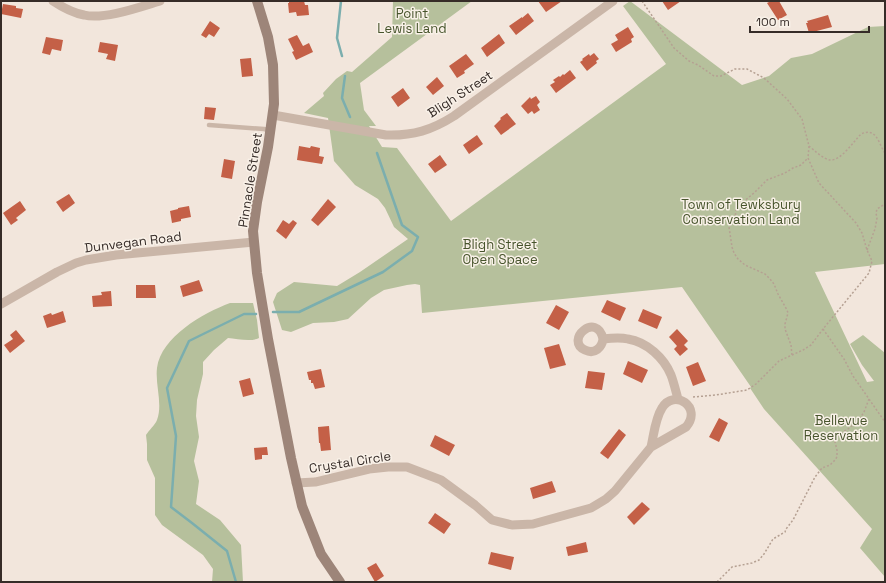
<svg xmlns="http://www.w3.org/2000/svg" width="886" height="583" viewBox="0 0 886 583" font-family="'Space Grotesk',sans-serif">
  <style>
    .green { fill: #b6c09c }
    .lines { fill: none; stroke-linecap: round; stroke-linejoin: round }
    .stream { stroke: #7baeae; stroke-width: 2.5 }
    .building { fill: #c46047 }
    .path { stroke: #b5a092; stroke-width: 1.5; stroke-dasharray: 2 2; stroke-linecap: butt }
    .lane { stroke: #cab6a8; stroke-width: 4.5 }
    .street { stroke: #cab6a8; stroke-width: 9 }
    .secondary { stroke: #9d8579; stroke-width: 10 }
    .labels { text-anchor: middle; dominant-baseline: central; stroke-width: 3; stroke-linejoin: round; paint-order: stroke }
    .park-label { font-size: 13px; fill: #47542c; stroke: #f9f1e8 }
    .street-label { font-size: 13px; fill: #362c28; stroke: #f9f1e8 }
  </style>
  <rect width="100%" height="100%" fill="#f2e6dc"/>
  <path class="green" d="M 393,1 L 472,1 L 360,83 L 364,110 L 376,126 L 369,126 L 382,147 L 397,148 L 451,221 L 666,64 L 623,6 L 630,1 L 742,85 L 769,76 L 791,58 L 812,54 L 868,27 L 885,26 L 885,264 L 815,272 L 867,382 L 874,381 L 862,365 L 850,344 L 863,335 L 885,353 L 885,577 L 860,548 L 872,529 L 764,409 L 750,388 L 751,387 L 682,287 L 422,313 L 420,285 L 415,284 L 407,285 L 384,290 L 371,298 L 348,319 L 334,322 L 313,323 L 291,332 L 282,330 L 273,302 L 277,293 L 294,282 L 337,286 L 360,272 L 408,239 L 394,227 L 385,208 L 378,199 L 355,185 L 334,161 L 328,118 L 304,113 L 324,96 L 323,93 L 336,79 L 347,71 L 352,72 L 392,37 Z
    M 230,303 L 253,303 L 257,320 L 259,338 C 252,342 237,339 228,338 L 214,350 L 203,362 L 203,374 L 197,400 L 196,416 L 199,437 L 194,461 L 199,481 L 196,504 L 220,520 L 241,545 L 243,582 L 212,582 L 213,569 L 203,555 L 162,525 L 155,515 L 155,478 L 147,460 L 147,444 L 146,435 C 149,430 155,425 157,420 C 163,404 155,385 157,368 C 161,337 203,313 230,303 Z"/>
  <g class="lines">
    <path class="stream" d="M 341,1 L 337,38 L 342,56
      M 345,76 L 342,98 L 350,117
      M 273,312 L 299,312 L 383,272 L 412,251 L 418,237 L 402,225 L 377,153
      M 236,582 L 227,551 L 192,523 L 171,507 L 176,436 L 167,388 L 189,341 L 244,314 L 256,314"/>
  </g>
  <path class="building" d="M 289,1 L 304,1 L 305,5 L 308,5 L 309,15 L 297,16 L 296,12 L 289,13 L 288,3 L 289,3 Z
    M 538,1 L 562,1 L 546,12 Z
    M 662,1 L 681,1 L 668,10 Z
    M 771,1 L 779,1 L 787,15 L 778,20 L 767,3 Z
    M 3,4 L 16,6 L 16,8 L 23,9 L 21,18 L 1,14 Z
    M 528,13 L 534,21 L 516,35 L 509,26 L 522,17 L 522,18 Z
    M 828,15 L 832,27 L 809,33 L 806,23 L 808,23 L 807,21 Z
    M 210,21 L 220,28 L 214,37 L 209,34 L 206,38 L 201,35 Z
    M 628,27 L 634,37 L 631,39 L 632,42 L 616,52 L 611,44 L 618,40 L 615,35 Z
    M 499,34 L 505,43 L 487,57 L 481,48 Z
    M 297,35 L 303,46 L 309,43 L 313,52 L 296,60 L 292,52 L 294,51 L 288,39 Z
    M 46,37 L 63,40 L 61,51 L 52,49 L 50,55 L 42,53 Z
    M 100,42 L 118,45 L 115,61 L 106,59 L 108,54 L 98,52 Z
    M 594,53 L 599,59 L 596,61 L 597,63 L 587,71 L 580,62 L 583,60 L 582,59 L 589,54 L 590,56 Z
    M 466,54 L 474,64 L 464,71 L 465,73 L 457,78 L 449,66 Z
    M 251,58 L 253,76 L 242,77 L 240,59 Z
    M 570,70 L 576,78 L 556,93 L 550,85 L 555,82 L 553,80 L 559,76 L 560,77 L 563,74 L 564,75 Z
    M 437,77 L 444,86 L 433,95 L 426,87 Z
    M 403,88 L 410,98 L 398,107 L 391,97 Z
    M 536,96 L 540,102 L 537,105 L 540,110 L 534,114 L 532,111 L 528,114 L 521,106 L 530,97 L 531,99 Z
    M 205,107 L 216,108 L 214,120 L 204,119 Z
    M 507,113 L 516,124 L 501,135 L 494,126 L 501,119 L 500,118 Z
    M 477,135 L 483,144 L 469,154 L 463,145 Z
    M 299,146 L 310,148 L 311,146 L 320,148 L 319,156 L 324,157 L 322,164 L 297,160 Z
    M 440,155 L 447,165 L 435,173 L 428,164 Z
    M 224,159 L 235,161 L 232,179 L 221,177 Z
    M 69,194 L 75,203 L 63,212 L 56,202 Z
    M 328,199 L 336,207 L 318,226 L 311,220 Z
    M 20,201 L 26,210 L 16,218 L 18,220 L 11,225 L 3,213 Z
    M 189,206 L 191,217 L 181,219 L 181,221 L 172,223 L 170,211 L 178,209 L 178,208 Z
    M 283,220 L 289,224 L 293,220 L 297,223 L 286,239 L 276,231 Z
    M 199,280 L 203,291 L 183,297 L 180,286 Z
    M 136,285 L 155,285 L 156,298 L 136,298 Z
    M 111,291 L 112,306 L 93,307 L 92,296 L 102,295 L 101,292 Z
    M 607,300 L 626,308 L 620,321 L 601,312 Z
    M 556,305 L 569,312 L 559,330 L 546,323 Z
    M 643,309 L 662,317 L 657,329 L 638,321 Z
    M 63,311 L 66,322 L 47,328 L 43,316 L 51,313 L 52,315 Z
    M 677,329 L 688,341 L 684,345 L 688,349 L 680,356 L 674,349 L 677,346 L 669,337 Z
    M 16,330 L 25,341 L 10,353 L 4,345 L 13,339 L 10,335 Z
    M 559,344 L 566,365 L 550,369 L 544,348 Z
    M 628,361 L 648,370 L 642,383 L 623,374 Z
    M 698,362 L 706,381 L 693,386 L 686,367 Z
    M 321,369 L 325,387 L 315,389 L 313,383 L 311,383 L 311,380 L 309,380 L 307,372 Z
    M 588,371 L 605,373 L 602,390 L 585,388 Z
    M 250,378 L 254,394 L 243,397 L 239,381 Z
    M 719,418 L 728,423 L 719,442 L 709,437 Z
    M 329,426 L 331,450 L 321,451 L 320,443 L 319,443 L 318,427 Z
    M 619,429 L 626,435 L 608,459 L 600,453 Z
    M 435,435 L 455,445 L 449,456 L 430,446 Z
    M 267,447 L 268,455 L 262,455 L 262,459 L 255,460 L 254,448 Z
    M 552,481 L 556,492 L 533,499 L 530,488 Z
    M 642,502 L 650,509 L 634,525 L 627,517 Z
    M 435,513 L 451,524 L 444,534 L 428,523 Z
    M 586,542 L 588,552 L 568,556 L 566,547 Z
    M 491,552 L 514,557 L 511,570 L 488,564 Z
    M 376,563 L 384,576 L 375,582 L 367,568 Z"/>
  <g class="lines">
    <path class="path" d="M 642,1 L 674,48 L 689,61 L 698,65 L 714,76 L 721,76 L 735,69 L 747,69 L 764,78 L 787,99 L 802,119 L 809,146 L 808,158 L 819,183 L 856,223 L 862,233 L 867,250 L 872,261 L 869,273 L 823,329 L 844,359 L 853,376 L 885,422
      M 809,146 C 814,150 823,159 830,160 C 841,161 854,141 861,134 C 877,127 878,143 885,153
      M 867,250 L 875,229 L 877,218 L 876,213 L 877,209 L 885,204
      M 792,355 L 791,345 L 785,329 L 785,324 L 788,313 L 787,310 L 778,294 L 774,284 L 770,279 L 765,274 L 745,265 L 738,259 L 734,253 L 732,247 L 729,227 L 735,218 L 736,210 L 737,207 L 754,193 L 767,180 L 785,173 L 793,168 L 801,165 L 808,158
      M 693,397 L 716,395 L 747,390 L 756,384 L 779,361 L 803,350 L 811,345 L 823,329
      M 717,582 L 732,567 L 752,563 L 759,560 L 764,554 L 773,539 L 785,532 L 786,529 L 793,520 L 815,477 L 822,468 L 830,465 L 836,459 L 837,456 L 837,450 L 835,442 L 838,435 L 848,429 L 859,420 L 864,412 L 869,399"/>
    <path class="lane" d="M 209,125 L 264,129 L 271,131"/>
    <path class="street" d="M 53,1 C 62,7 73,13 84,15 C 104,20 140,7 160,1
      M 273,115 L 386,135 C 413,136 432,130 454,116 L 613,1
      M 1,304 L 57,272 L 76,263 L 86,260 L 116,255 L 254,242
      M 603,339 C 602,347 595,355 585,350 C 564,340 597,311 603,339 C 611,338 620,337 628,339 C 647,342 664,358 671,375 C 674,383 676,392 678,399
      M 296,483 L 315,482 L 369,469 L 388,467 L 407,467 L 441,480 L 475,505 L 492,520 L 512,525 L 533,524 L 591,508 L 606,499 L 615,491 L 651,447 L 686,427 C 703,407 674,388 662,408 C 655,419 654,434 651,447"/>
    <path class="secondary" d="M 257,1 L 268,37 L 273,65 L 274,104 L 268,147 L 257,202 L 253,231 L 257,273 L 268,339 L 291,458 L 302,506 L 321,554 L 340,582"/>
  </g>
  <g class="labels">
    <g class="park-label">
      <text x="412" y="13">Point<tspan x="412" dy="15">Lewis Land</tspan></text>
      <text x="741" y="204">Town of Tewksbury<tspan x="741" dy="15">Conservation Land</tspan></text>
      <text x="500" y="244">Bligh Street<tspan x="500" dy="15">Open Space</tspan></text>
      <text x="841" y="420">Bellevue<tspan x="841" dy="15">Reservation</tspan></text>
    </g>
    <g class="street-label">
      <text transform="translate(460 94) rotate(-33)">Bligh Street</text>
      <text transform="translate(250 180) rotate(-81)">Pinnacle Street</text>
      <text transform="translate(133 242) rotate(-7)">Dunvegan Road</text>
      <text transform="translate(350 462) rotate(-9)">Crystal Circle</text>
    </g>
  </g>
  <rect width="886" height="583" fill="none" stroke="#362c28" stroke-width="4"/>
  <path d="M750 26v6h119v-6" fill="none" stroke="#362c28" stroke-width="2"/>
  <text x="756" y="26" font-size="12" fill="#362c28" stroke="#f9f1e8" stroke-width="3" paint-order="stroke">100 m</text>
</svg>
